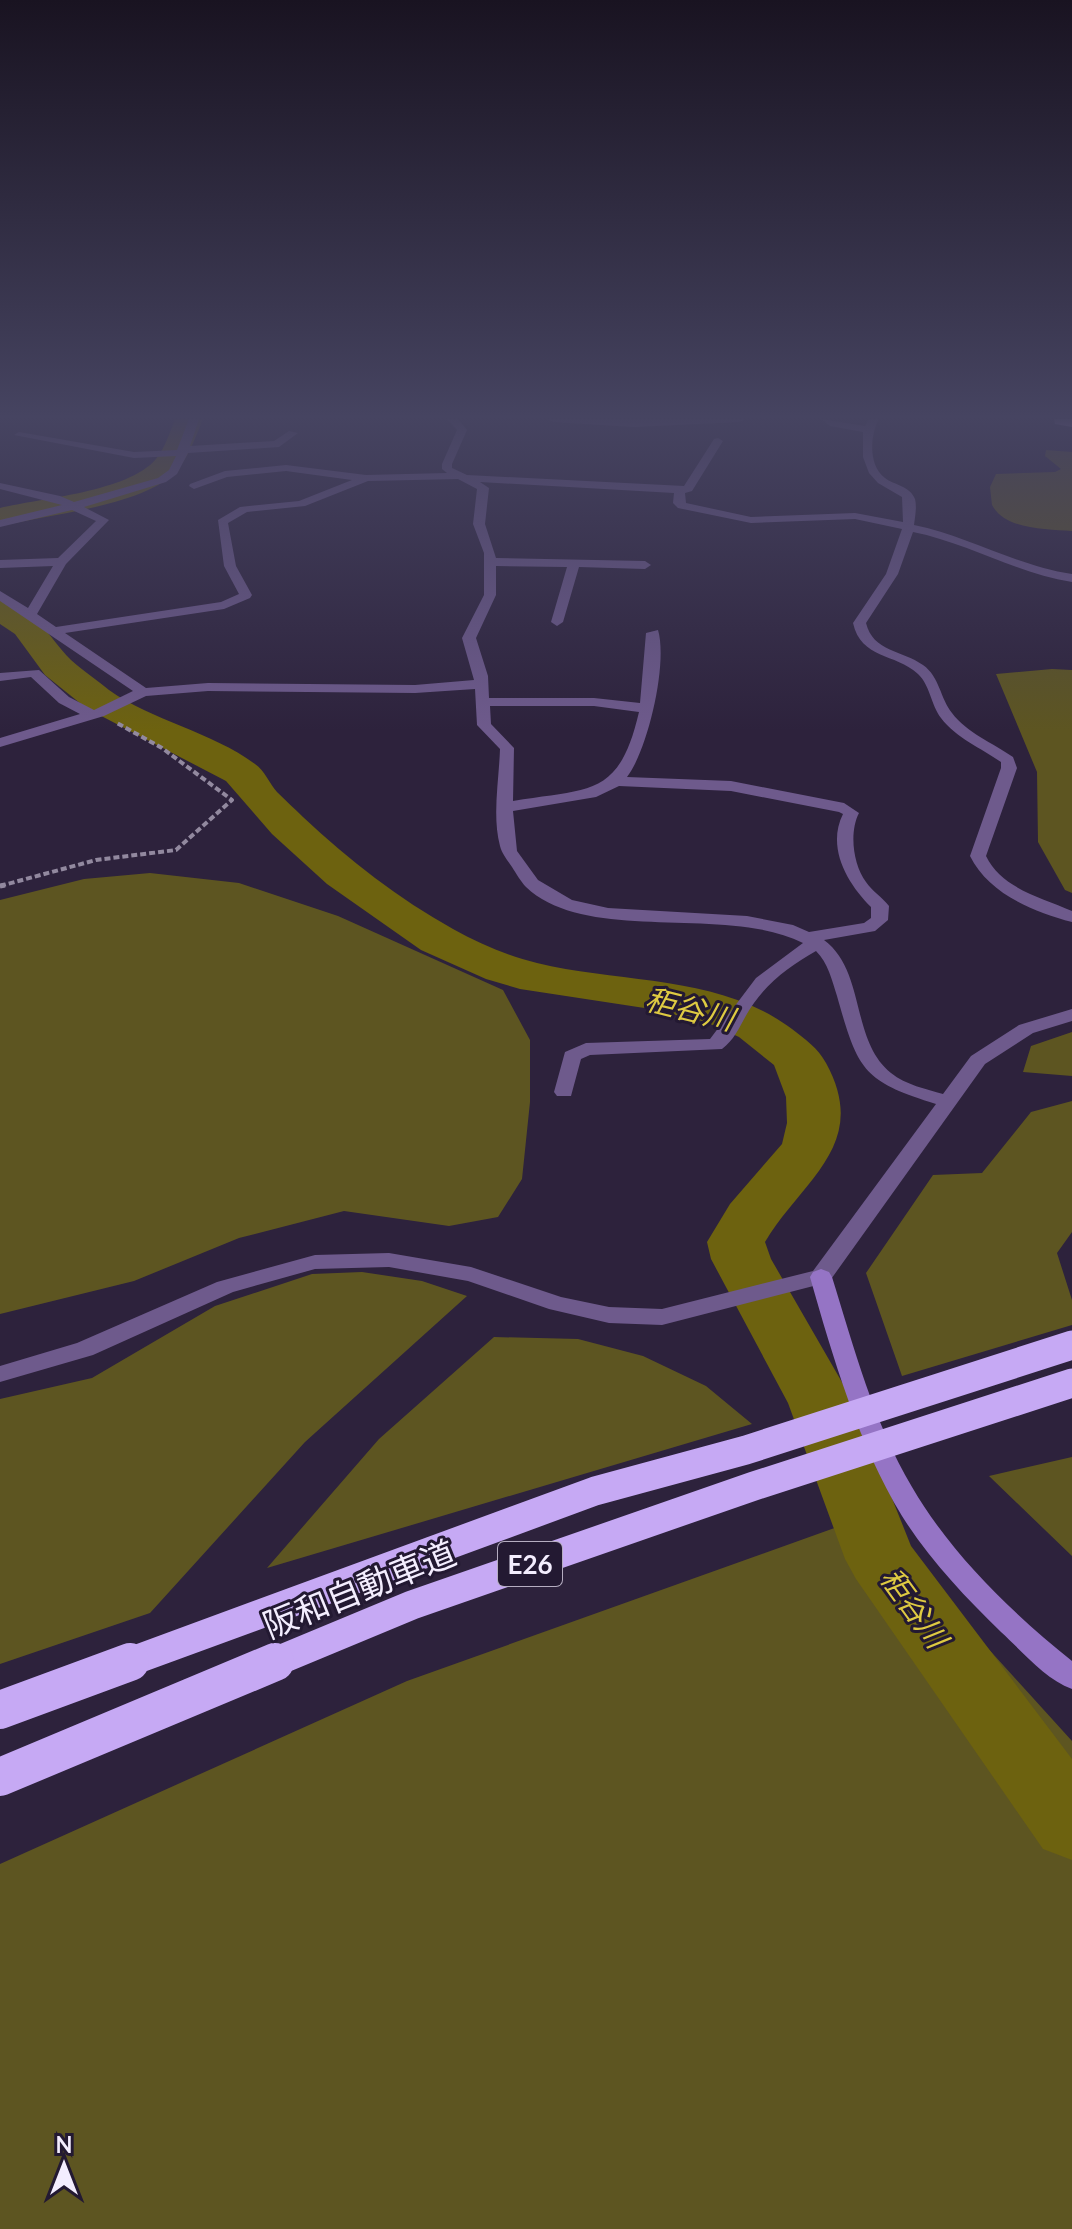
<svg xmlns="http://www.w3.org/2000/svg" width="1072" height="2229" viewBox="0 0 1072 2229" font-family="Lato,'Noto Sans JP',sans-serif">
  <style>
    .forest { fill: #5d5521 }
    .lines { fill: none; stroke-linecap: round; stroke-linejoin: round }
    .river { fill: #6d620f; fill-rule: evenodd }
    .path-far1 { stroke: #92899f; stroke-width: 4; stroke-dasharray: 6 3; stroke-linecap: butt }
    .path { stroke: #92899f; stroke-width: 5; stroke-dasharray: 8 4; stroke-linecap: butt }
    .street { fill: #6e5a8c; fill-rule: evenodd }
    .secondary { fill: #9574c5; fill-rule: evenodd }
    .highway { fill: #c6a9f4; fill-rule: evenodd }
    .highway-bridge-far1 { stroke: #c6a9f4; stroke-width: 29 }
    .highway-bridge { stroke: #c6a9f4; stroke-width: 38 }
    .labels { text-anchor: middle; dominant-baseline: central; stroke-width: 6; stroke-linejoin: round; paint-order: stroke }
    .shield { fill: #231932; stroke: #b5adc1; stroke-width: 2 }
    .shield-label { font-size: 26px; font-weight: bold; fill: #f3edfe }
    .water-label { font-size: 30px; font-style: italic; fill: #deca42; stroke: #231932 }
    .near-street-label { font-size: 34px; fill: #f3edfe; stroke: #231932 }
  </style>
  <rect width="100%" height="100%" fill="#2d223c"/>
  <path class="forest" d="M 1046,450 L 1072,452 L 1072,531 C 1047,529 1005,530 992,505 L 990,487 L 996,474 L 1055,472 L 1061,469 L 1045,456 Z
    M 1052,669 L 1072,670 L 1072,893 L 1065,890 L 1038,842 L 1037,772 L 996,674 Z
    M 150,873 L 239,883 L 338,916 L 503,990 L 530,1040 L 530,1102 L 522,1179 L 498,1217 L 449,1226 L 344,1211 L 239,1238 L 134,1281 L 0,1314 L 0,900 L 84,879 Z
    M 1072,1032 L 1072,1076 L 1023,1072 L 1031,1046 Z
    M 1072,1101 L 1072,1232 L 1057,1253 L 1072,1300 L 1072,1325 L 902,1376 L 866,1273 L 933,1175 L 982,1173 L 1031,1112 Z
    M 362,1272 L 422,1281 L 467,1296 L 305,1442 L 150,1613 L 0,1664 L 0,1399 L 92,1378 L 215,1306 L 312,1274 Z
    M 494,1337 L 578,1339 L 643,1356 L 706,1386 L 752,1424 L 267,1568 L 379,1439 Z
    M 1072,1457 L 1072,1556 L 989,1476 Z
    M 868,1516 L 1072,1741 L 1072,2229 L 0,2229 L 0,1864 L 407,1681 Z"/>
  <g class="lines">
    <path class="river" d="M 175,419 L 203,419 C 195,438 188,460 173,474 C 140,506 46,515 0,526 L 0,508 C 41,498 128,492 156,459 C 165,448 170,432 175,419 Z
      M 0,598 C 35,606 47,636 71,660 C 82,670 97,680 109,690 C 151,720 212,732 255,764 C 265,771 269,783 277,792 C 286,801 295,809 303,817 C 349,860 399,899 453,929 C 480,944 508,956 537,963 C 623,984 718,974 792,1029 C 805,1039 818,1048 826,1063 C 871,1145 802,1180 765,1242 L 771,1259 L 854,1403 L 911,1546 L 1072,1759 L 1072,1860 L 1043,1849 L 856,1579 L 845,1559 L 788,1403 L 711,1259 L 707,1242 L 730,1204 L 782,1144 L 787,1123 L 786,1097 L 774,1065 L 739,1037 L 706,1022 L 651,1009 L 520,989 L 486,979 L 421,950 L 327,884 L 272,834 L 226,781 L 86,708 L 45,675 L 15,634 L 0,624 Z"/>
    <path class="path-far1" d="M 0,886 L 96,860 L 176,850 L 232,800 L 162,748 L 117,723"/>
    <path class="path" d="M 0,886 L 5,885"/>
    <path class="street" d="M 189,419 L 199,419 L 190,446 L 274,441 L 289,431 L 298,433 L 279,447 L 188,453 L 177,474 L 166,482 L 84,507 L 109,520 L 66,564 L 37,614 L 56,627 L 221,602 L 239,594 L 224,566 L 218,520 L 240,507 L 299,501 L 352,480 L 286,471 L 227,477 L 194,489 L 189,486 L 190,484 L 225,471 L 286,465 L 366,475 L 447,473 L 442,469 L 442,464 L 457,430 L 447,419 L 458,419 L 467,430 L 452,464 L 452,468 L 467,475 L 684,486 L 714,439 L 718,438 L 723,441 L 692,491 L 685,493 L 686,503 L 751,517 L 855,513 L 903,522 L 902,497 L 878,483 L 869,473 L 863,457 L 863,432 L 830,426 L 821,419 L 865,426 L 869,419 L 879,419 C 870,435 868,466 885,478 C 894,485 910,486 915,499 C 917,507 915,517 914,525 C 968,536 1017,566 1072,574 L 1072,582 C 1016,573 968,543 913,532 L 898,574 L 866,623 C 873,652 902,650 923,665 C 940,677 940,698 952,713 C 967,733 993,743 1013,757 L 1017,768 L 986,856 C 1002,889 1041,897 1072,911 L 1072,922 C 1033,912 988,893 970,856 L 1001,768 L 1001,762 C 981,748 956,738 941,718 C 931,705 930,685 918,674 C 895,653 861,659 853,623 L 886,574 L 902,529 L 855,519 L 751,523 L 678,508 L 673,503 L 674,493 L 480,482 L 489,488 L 485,524 L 496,558 L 645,561 L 651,565 L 645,569 L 579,567 L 563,622 L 557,626 L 551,622 L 567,567 L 496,566 L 496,595 L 476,638 L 488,676 L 489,698 L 594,698 L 640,703 L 646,633 L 658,630 C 668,663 648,750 627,777 L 731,781 L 844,803 L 859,813 C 849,832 853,865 866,882 C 872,891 882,897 889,906 L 888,920 L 875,931 L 824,940 C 866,971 850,1040 891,1073 C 906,1085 926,1089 943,1094 L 971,1056 L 1019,1025 L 1072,1009 L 1072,1021 L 1033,1033 L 985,1064 L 829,1282 L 662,1325 L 609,1323 L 549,1309 L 468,1281 L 389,1267 L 315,1269 L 233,1292 L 93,1355 L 0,1382 L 0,1366 L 77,1343 L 217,1282 L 315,1255 L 389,1253 L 471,1267 L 561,1297 L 609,1307 L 662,1309 L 813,1271 L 936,1104 C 862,1081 858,1070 837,996 C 832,980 828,963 816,951 C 793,964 769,981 754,1003 C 742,1019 738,1037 722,1049 L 590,1055 L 581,1059 L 571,1096 L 557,1096 L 554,1092 L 565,1052 L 586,1043 L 710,1039 L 756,978 L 803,943 C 726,904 587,945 526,887 C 521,882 516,873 512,867 C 508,861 502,854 500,846 C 492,816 499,780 500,749 L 477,725 L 475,689 L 415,693 L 208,691 L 146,696 L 104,716 L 0,747 L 0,738 L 80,714 L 59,703 L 31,677 L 0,681 L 0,673 L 39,670 L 69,697 L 94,710 L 133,691 L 0,601 L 0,591 L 28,608 L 53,566 L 0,568 L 0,560 L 58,558 L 96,521 L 72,510 L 0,527 L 0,520 L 62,505 L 0,489 L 0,483 L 60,496 L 74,502 L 158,478 L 169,470 L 176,456 L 134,458 L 14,435 L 19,432 L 134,452 L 177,450 ZM 458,479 L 477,489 L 473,524 L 484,553 L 484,595 L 462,638 L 474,680 L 415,685 L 208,683 L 146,688 L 65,633 L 224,609 L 250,598 L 252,595 L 236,566 L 228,523 L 247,512 L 305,506 L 368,481 ZM 490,706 L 594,706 L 639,712 C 619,798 590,788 513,801 L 514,748 L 491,724 ZM 619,786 L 731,791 L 839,812 L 843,814 C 826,848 848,884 871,907 L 871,918 L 864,923 L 809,932 L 793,925 L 747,916 L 608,908 L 572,900 L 538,880 L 517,851 L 513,811 L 596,797 Z
      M 548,419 L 745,419 L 740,422 L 634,427 L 553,422 Z"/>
    <path class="secondary" d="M 821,1269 L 829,1272 L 832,1277 C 854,1348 874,1423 912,1487 C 951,1554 1012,1613 1072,1661 L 1072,1689 C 1045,1679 1022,1651 1001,1632 C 965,1597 929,1559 902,1516 C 858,1443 833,1358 810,1277 L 813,1272 Z"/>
    <path class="highway" d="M 1054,419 L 1072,419 L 1072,427 L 1055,424 Z"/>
    <path class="highway-bridge-far1" d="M 124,1664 L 595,1491 L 746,1450 L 1072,1345
      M 270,1664 L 412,1605 L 754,1486 L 1072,1383"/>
    <path class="highway-bridge" d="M 0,1710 L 130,1662
      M 0,1777 L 275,1662"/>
  </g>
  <linearGradient id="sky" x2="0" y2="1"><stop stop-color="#191321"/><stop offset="0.57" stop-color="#464461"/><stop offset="1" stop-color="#464461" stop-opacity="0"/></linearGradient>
  <rect width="1072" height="731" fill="url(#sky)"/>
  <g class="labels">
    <rect class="shield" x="498" y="1542" width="64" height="44" rx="6"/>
    <g class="shield-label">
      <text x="530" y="1564">E26</text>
    </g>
    <g class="water-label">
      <text transform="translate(690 1008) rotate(14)">秬谷川</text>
      <text transform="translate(915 1607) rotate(54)">秬谷川</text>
    </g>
    <g class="near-street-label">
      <text transform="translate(359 1588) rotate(-22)">阪和自動車道</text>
    </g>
  </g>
  <g transform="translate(64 2165)" stroke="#231932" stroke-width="6" paint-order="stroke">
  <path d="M0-6L14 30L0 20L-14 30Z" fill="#f3edfe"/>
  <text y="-12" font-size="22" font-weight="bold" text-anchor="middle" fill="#f3edfe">N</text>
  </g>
</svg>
